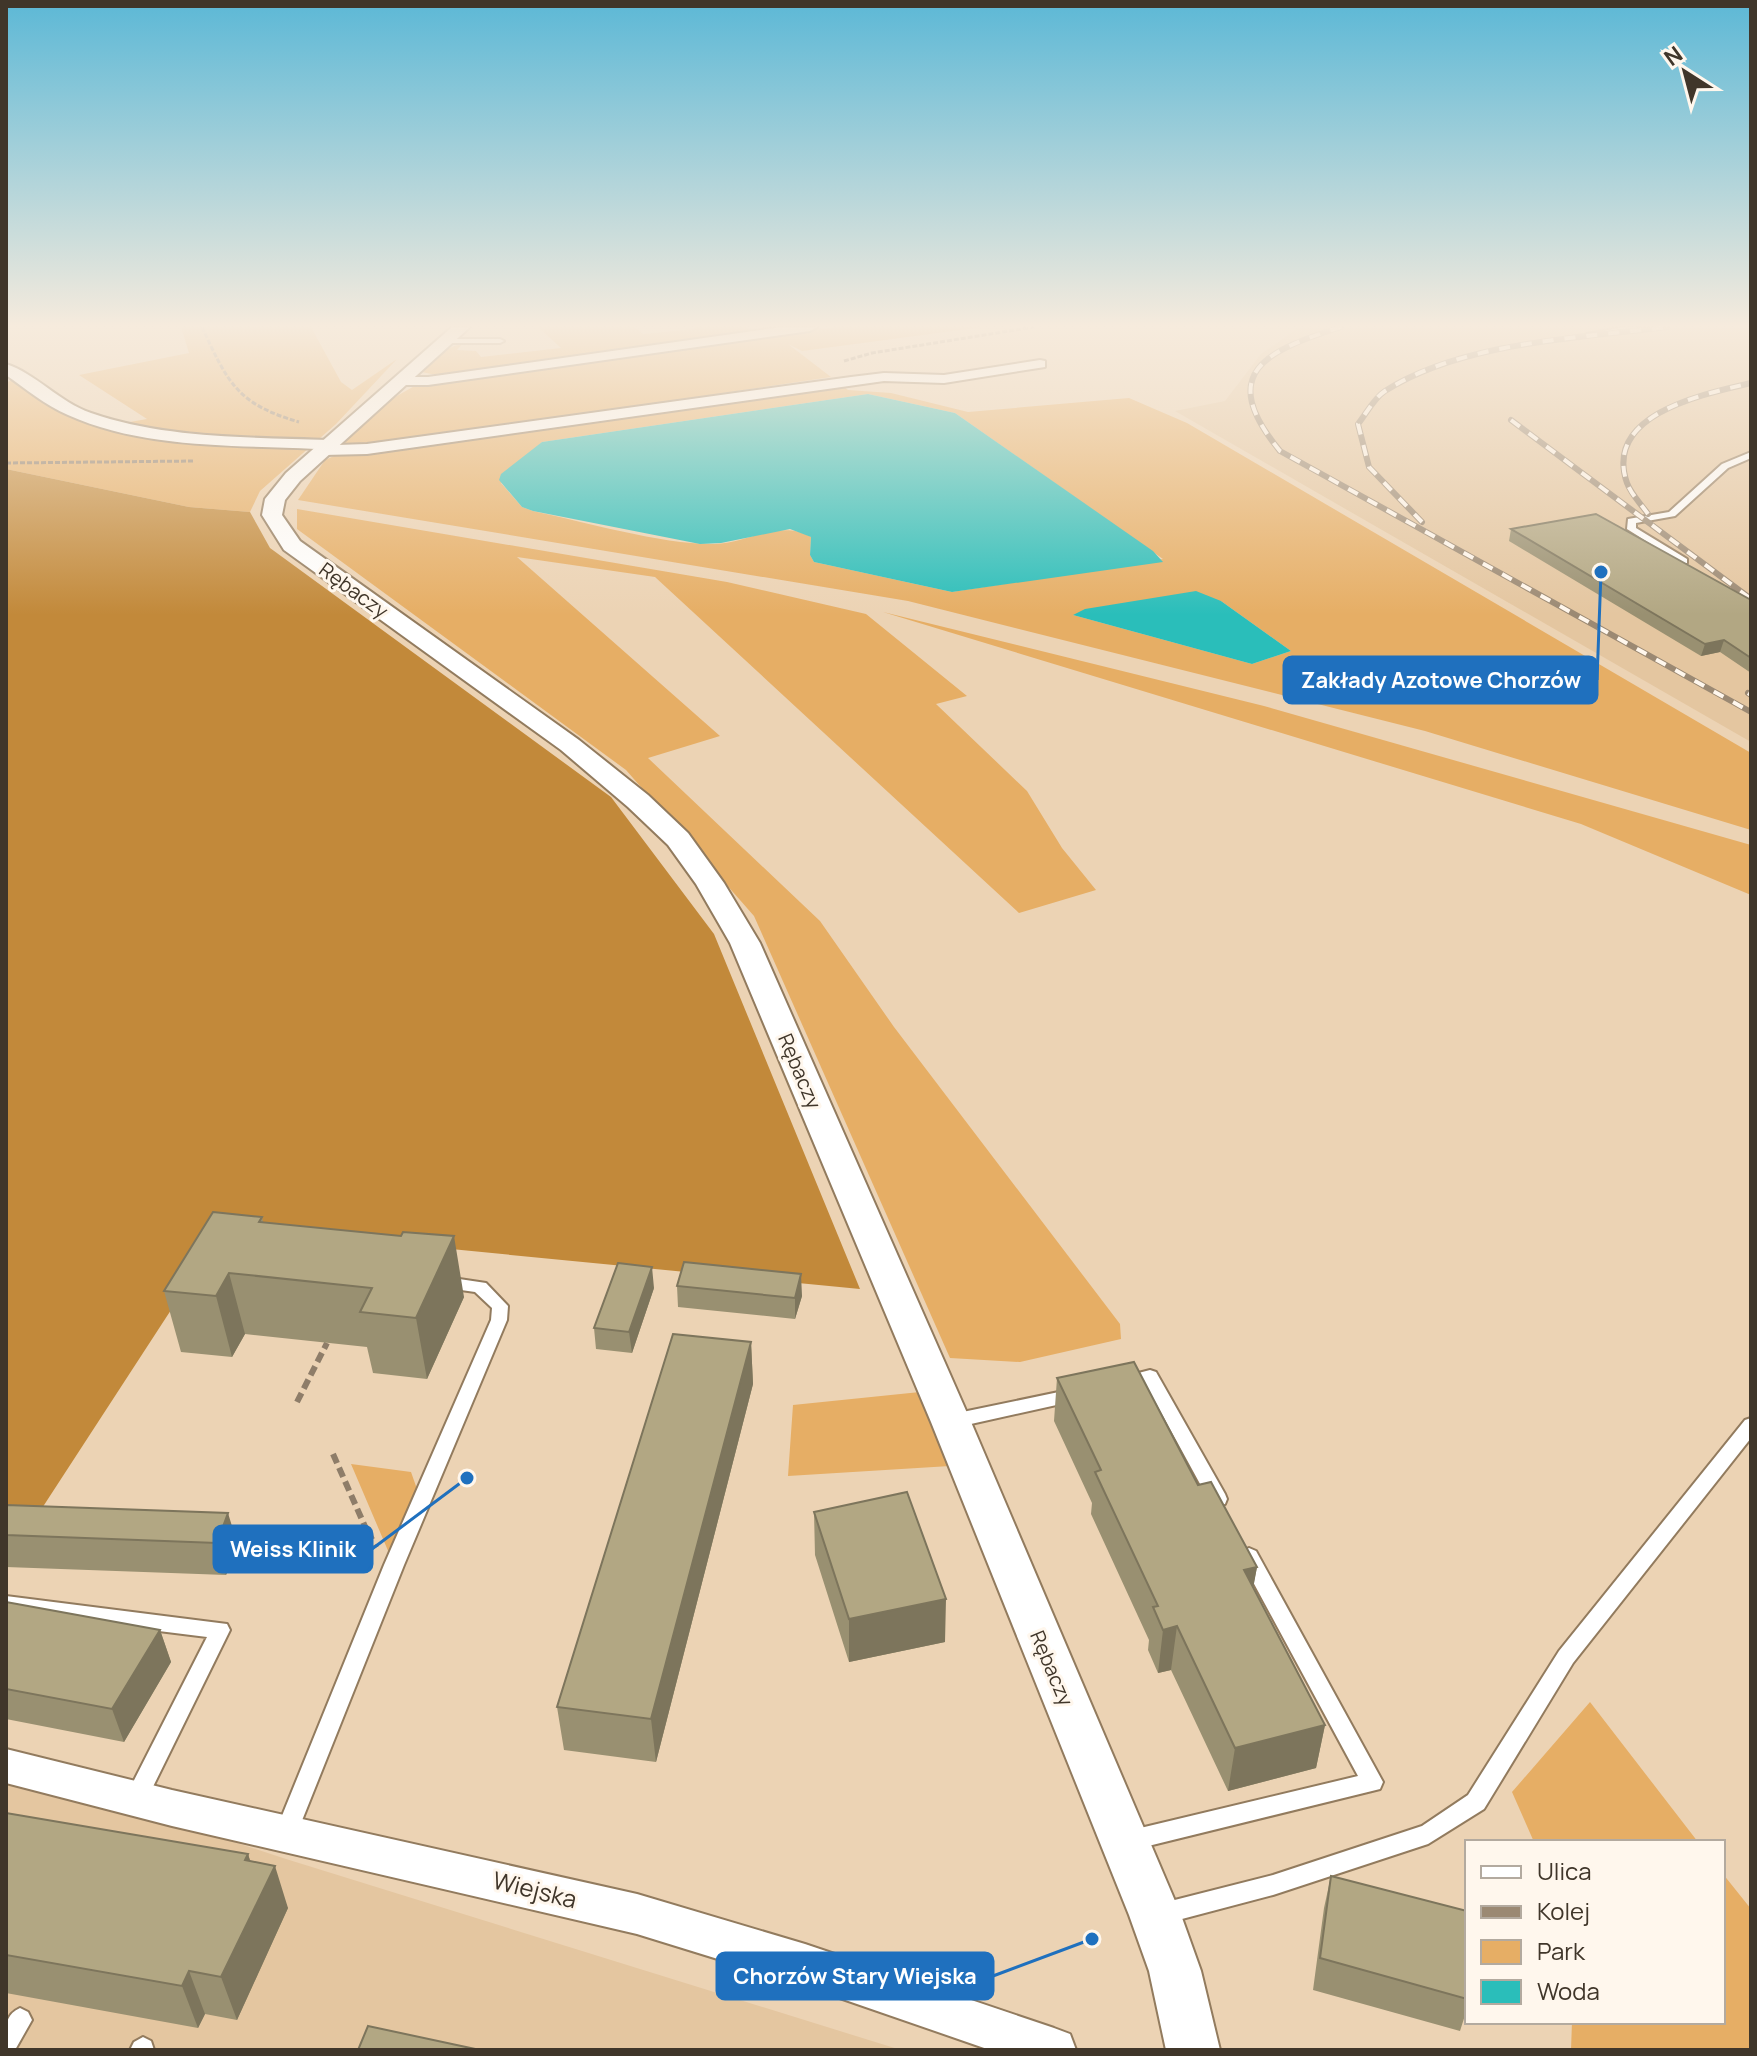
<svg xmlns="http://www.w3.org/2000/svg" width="1757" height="2056" viewBox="0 0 1757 2056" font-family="Manrope,sans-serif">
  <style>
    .built { fill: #e4c6a0 }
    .green { fill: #e6ae65; fill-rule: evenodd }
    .forest { fill: #c2893a }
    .water { fill: #2abeba }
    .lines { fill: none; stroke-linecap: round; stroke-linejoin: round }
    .service-casing { stroke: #927b5e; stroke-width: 4 }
    .minor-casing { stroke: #927b5e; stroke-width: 4 }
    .tertiary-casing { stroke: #927b5e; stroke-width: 4 }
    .path-far2 { stroke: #8e7d69; stroke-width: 3; stroke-dasharray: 5 2; stroke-linecap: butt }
    .path-far1 { stroke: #8e7d69; stroke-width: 6; stroke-dasharray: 10 5; stroke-linecap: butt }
    .path { stroke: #8e7d69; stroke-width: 8; stroke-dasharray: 12 6; stroke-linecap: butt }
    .service { fill: #fff; fill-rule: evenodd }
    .minor { fill: #fff; fill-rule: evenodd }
    .tertiary { fill: #fff; fill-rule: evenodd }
    .rail-casing { stroke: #9b8973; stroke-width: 6 }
    .rail { stroke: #fff7ed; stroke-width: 4; stroke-dasharray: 11; stroke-linecap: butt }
    .wall { fill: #999071 }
    .shaded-wall { fill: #7d755c }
    .building { fill: #b2a783; stroke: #7d755c; stroke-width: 2 }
    .labels { text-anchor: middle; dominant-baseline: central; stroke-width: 6; stroke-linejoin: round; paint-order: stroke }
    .street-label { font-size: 20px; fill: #40362a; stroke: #fff7ed }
    .near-street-label { font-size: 24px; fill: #40362a; stroke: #fff7ed }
    .leader { fill: none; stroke: #1f70be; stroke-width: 3 }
    .callout-dot { fill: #1f70be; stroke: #fff7ed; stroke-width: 3 }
    .callout { fill: #1f70be; stroke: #1f70be; stroke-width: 3 }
    .callout-label { font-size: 22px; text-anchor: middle; font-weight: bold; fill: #fff }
  </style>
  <rect width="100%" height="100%" fill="#ecd3b4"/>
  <path class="built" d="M 1300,327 L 1751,327 L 1751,742 L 1175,411 L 1225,401 L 1261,354 Z
    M 6,1767 L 286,1859 L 901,2050 L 6,2050 Z"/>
  <path class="green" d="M 181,327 L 311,327 L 341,382 L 352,390 L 397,359 L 336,424 L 260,491 L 250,512 L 189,507 L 6,469 L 6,382 L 26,378 L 107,426 L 147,419 L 79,375 L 189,353 Z
    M 538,327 L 635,327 L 643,334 L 695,329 L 694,327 L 746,327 L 752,332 L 445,377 L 422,372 C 432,359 445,347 462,344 L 457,350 L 476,351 L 481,357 L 561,348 Z
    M 836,327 L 983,327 L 802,351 L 788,344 L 831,377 L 363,447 L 341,445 L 381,405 L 418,384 Z
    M 842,385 L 848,390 L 891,393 L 968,412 L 1129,398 L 1187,423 L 1751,753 L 1751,830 L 1425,731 L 908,601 L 298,500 L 325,460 L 334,456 ZM 868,394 L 955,413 L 1163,559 L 952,592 L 814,562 L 810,555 L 811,537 C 780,519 747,543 715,544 C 664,545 585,522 533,511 L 522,507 L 501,483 L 542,442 ZM 1221,601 L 1291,651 L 1252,664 L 1073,615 Z
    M 297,509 L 727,582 L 866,614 L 967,696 L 936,704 L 1027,791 L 1062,848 L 1096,890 L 1019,913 L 655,577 L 517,557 L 720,736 L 648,758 L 820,921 L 894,1027 L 1120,1324 L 1121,1339 L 1020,1362 L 950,1358 L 754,916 L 626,770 L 297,529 Z
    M 883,612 L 1264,706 L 1751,845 L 1751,895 L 1581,824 Z
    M 920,1392 L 950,1466 L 788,1476 L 793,1405 Z
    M 351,1464 L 411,1472 L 417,1489 L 389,1553 Z
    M 1590,1702 L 1698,1842 L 1534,1842 L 1512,1792 Z
    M 1723,1874 L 1751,1909 L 1751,2050 L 1571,2050 L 1572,2022 L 1723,2022 Z"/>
  <path class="forest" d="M 6,469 L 189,507 L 250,512 L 270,548 L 611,797 L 714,934 L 860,1289 L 225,1227 L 20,1542 L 6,1538 Z"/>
  <path class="water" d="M 868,394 L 955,413 L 1153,551 L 1163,562 L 952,592 L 814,562 L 810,555 L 811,537 L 790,529 L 721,543 L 700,544 L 533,511 L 522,507 L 499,480 L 501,474 L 542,442 Z
    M 1196,591 L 1221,601 L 1291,651 L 1252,664 L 1073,615 L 1085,609 Z"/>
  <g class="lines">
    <defs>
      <path id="service" d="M 1624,327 L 1642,327 L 1591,336 L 1587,334 Z
        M 443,339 L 500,339 L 504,341 L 500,343 L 443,343 Z
        M 1751,452 L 1751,458 L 1728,468 L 1675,516 L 1636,523 L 1636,528 L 1687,559 L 1687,563 L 1681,563 L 1627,529 L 1628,519 L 1669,512 L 1722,464 Z
        M 446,1277 L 486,1283 L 508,1306 L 507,1320 L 404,1565 L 297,1833 L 294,1840 L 286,1843 L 278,1840 L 275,1833 L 384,1565 L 491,1320 L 492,1308 L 475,1292 L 440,1287 L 438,1283 L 440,1279 Z
        M 1150,1370 L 1156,1372 L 1225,1494 L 1227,1499 L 1225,1504 L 1218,1506 L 1211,1504 L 1145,1383 L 1125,1388 L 1119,1386 L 1116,1382 L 1119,1378 Z
        M 1073,1389 L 1079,1390 L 1082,1395 L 1079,1400 L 953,1428 L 947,1426 L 944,1421 L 947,1416 L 953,1414 Z
        M 1751,1418 L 1751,1438 L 1573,1663 L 1484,1809 L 1428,1844 L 1273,1895 L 1163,1924 L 1155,1921 L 1152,1913 L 1155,1905 L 1273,1875 L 1422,1826 L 1468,1795 L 1559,1651 L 1745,1420 Z
        M 1249,1548 L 1256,1551 L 1383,1782 L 1380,1789 L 1372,1791 L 1132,1850 L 1124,1847 L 1121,1840 L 1124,1833 L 1132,1830 L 1358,1776 L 1239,1556 L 1242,1551 Z
        M 6,1596 L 227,1624 L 230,1630 L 144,1805 L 136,1808 L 128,1805 L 125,1798 L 207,1637 L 6,1612 Z
        M 20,2008 L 28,2012 L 32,2020 L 15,2050 L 6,2050 C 6,2033 2,2016 20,2008 Z
        M 143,2037 L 151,2041 L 154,2050 L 130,2050 L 134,2042 Z"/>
      <path id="minor" d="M 782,327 L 817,327 L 810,331 L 428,385 L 400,385 L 393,381 L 400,377 L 428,377 Z
        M 1040,360 L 1045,361 L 1045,367 L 944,383 L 884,381 L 367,454 L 323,455 L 316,449 C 235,445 143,449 68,415 C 45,405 26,389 6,375 L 6,364 C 35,373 59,402 91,413 C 166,439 250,437 329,440 L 337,445 L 367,444 L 851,377 L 884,373 L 944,375 Z
        M 6,1749 L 172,1790 L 637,1894 L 805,1944 L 1054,2028 L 1070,2034 L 1076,2050 L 990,2050 L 805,1986 L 637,1934 L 172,1826 L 6,1783 Z"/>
      <path id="tertiary" d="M 452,327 L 470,327 L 300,481 L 285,500 L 282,515 L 300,541 L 579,740 L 648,795 L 688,833 L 724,883 L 760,943 L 971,1422 L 1181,1915 L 1201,1971 L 1220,2050 L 1166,2050 L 1149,1971 L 1129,1915 L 931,1422 L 730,943 L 696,884 L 668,845 L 628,807 L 561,750 L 284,550 L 262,515 L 265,499 L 286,473 Z"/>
    </defs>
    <use href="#service" class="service-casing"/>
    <use href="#minor" class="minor-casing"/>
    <use href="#tertiary" class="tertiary-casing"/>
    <path class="path-far2" d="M 202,327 C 228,383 237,404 299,422
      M 844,361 L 872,353 L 1034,327
      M 6,463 L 193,461"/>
    <path class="path-far1" d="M 297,1402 L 327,1343
      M 333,1454 L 367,1531"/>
    <path class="path" d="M 366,1529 L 375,1548"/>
    <use href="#service" class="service"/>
    <use href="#minor" class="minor"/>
    <use href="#tertiary" class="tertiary"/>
    <defs>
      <path id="rail" d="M 1341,327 C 1265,351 1216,373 1280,451 L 1751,712
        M 1511,420 L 1751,599
        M 1648,514 C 1641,504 1631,494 1627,483 C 1603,414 1704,394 1751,383
        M 1422,522 L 1369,467 L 1358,424 C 1366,414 1374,398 1385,391 C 1462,342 1579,338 1667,327
        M 1748,693 L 1751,695"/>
    </defs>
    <use href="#rail" class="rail-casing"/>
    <use href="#rail" class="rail"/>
  </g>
  <path class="wall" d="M 1511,529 L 1751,600 L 1751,673 L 1720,652 L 1701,656 L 1509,541 Z
    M 262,1217 L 263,1222 L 464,1297 L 427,1379 L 373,1373 L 367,1347 L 245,1334 L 232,1357 L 181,1352 L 164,1291 Z
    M 677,1286 L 802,1296 L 795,1319 L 678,1307 Z
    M 654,1288 L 632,1353 L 596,1349 L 594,1328 Z
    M 751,1342 L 753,1384 L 656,1762 L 564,1750 L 557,1707 Z
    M 1057,1378 L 1198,1485 L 1257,1567 L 1253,1587 L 1325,1725 L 1316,1768 L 1228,1791 L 1171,1670 L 1158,1673 L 1148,1650 L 1149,1640 L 1091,1514 L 1092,1503 L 1054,1421 Z
    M 6,1505 L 238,1546 L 226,1575 L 6,1567 Z
    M 814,1512 L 945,1642 L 849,1662 L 815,1555 Z
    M 6,1602 L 160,1630 L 171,1662 L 124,1742 L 6,1719 Z
    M 6,1813 L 248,1854 L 250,1861 L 288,1908 L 237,2020 L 205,2014 L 198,2028 L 6,1993 Z
    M 1331,1876 L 1467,1911 L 1467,2009 L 1460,2031 L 1313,1990 L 1324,1908 Z"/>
  <path class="shaded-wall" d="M 1724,640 L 1720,652 L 1701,656 L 1705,644 Z
    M 454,1236 L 464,1297 L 427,1379 L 416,1318 Z
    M 652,1267 L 654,1288 L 632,1353 L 629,1332 Z
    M 229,1273 L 245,1334 L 232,1357 L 216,1296 Z
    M 801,1274 L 802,1296 L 795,1319 L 795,1298 Z
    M 751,1342 L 753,1384 L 656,1762 L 651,1719 Z
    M 228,1513 L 238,1546 L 226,1575 L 217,1543 Z
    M 1257,1567 L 1249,1611 L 1244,1570 Z
    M 946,1599 L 945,1642 L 849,1662 L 849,1619 Z
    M 1177,1626 L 1171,1670 L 1158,1673 L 1163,1630 Z
    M 160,1630 L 171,1662 L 124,1742 L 112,1709 Z
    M 1325,1725 L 1316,1768 L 1228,1791 L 1235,1748 Z
    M 248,1854 L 261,1895 L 275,1866 L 288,1908 L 237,2020 L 221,1977 L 245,1860 Z
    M 189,1971 L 205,2014 L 198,2028 L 182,1986 Z"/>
  <path class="building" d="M 1596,514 L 1751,600 L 1751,658 L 1724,640 L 1705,644 L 1511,529 Z
    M 213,1212 L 262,1217 L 259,1222 L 401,1236 L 403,1232 L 454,1236 L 416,1318 L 360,1312 L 372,1288 L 229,1273 L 216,1296 L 164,1291 Z
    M 684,1262 L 801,1274 L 795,1298 L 677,1286 Z
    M 618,1263 L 652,1267 L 629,1332 L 594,1328 Z
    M 673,1334 L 751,1342 L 651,1719 L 557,1707 Z
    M 1134,1362 L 1198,1485 L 1211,1482 L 1257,1567 L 1244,1570 L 1325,1725 L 1235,1748 L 1177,1626 L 1163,1630 L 1153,1607 L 1158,1606 L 1095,1472 L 1101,1470 L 1057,1378 Z
    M 907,1492 L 946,1599 L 849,1619 L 814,1512 Z
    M 6,1505 L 228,1513 L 217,1543 L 6,1535 Z
    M 6,1602 L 160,1630 L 112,1709 L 6,1689 Z
    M 6,1813 L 248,1854 L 245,1860 L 275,1866 L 221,1977 L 189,1971 L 182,1986 L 6,1955 Z
    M 1331,1876 L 1467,1911 L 1467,1999 L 1320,1958 Z
    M 368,2026 L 480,2050 L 358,2050 Z"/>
  <linearGradient id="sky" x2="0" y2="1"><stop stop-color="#5cb8d6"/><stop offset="0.53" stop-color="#f6ebdd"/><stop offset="1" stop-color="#f6ebdd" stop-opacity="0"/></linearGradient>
  <rect width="1757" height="615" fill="url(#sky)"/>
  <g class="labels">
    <g class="street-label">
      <text transform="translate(354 590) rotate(36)">Rębaczy</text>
      <text transform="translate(800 1071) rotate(67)">Rębaczy</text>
      <text transform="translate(1052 1668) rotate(67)">Rębaczy</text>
    </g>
    <g class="near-street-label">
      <text transform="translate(535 1889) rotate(14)">Wiejska</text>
    </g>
  </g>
  <path class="leader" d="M1601 572L1597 680M467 1478L372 1549M1092 1939L993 1976"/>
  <g class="callout-dot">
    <circle cx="1601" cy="572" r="8"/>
    <circle cx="467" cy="1478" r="8"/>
    <circle cx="1092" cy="1939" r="8"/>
  </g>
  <g class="callout">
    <rect x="1284" y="657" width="313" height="46" rx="8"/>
    <rect x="214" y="1526" width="158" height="46" rx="8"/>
    <rect x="717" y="1953" width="276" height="46" rx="8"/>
  </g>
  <g class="callout-label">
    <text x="1441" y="688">Zakłady Azotowe Chorzów</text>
    <text x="293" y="1557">Weiss Klinik</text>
    <text x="855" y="1984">Chorzów Stary Wiejska</text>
  </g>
  <rect width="1757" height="2056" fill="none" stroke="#40362a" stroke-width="16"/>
  <rect x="1465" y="1840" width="260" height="184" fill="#fff7ed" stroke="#b3aa9f" stroke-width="2"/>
  <rect x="1481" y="1866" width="40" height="12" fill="#ffffff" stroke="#b3aa9f" stroke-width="2"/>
  <text x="1537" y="1880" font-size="24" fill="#40362a">Ulica</text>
  <rect x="1481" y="1906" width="40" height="12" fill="#9b8973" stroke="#b3aa9f" stroke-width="2"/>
  <text x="1537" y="1920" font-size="24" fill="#40362a">Kolej</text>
  <rect x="1481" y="1940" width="40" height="24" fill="#e6ae65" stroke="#b3aa9f" stroke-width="2"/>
  <text x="1537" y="1960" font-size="24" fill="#40362a">Park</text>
  <rect x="1481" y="1980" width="40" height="24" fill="#2abeba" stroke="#b3aa9f" stroke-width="2"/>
  <text x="1537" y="2000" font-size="24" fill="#40362a">Woda</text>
  <g transform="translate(1685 72) rotate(324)" stroke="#fff7ed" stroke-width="6" paint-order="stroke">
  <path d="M0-6L14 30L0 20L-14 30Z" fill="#40362a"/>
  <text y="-12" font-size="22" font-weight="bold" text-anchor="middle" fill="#40362a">N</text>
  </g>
</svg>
